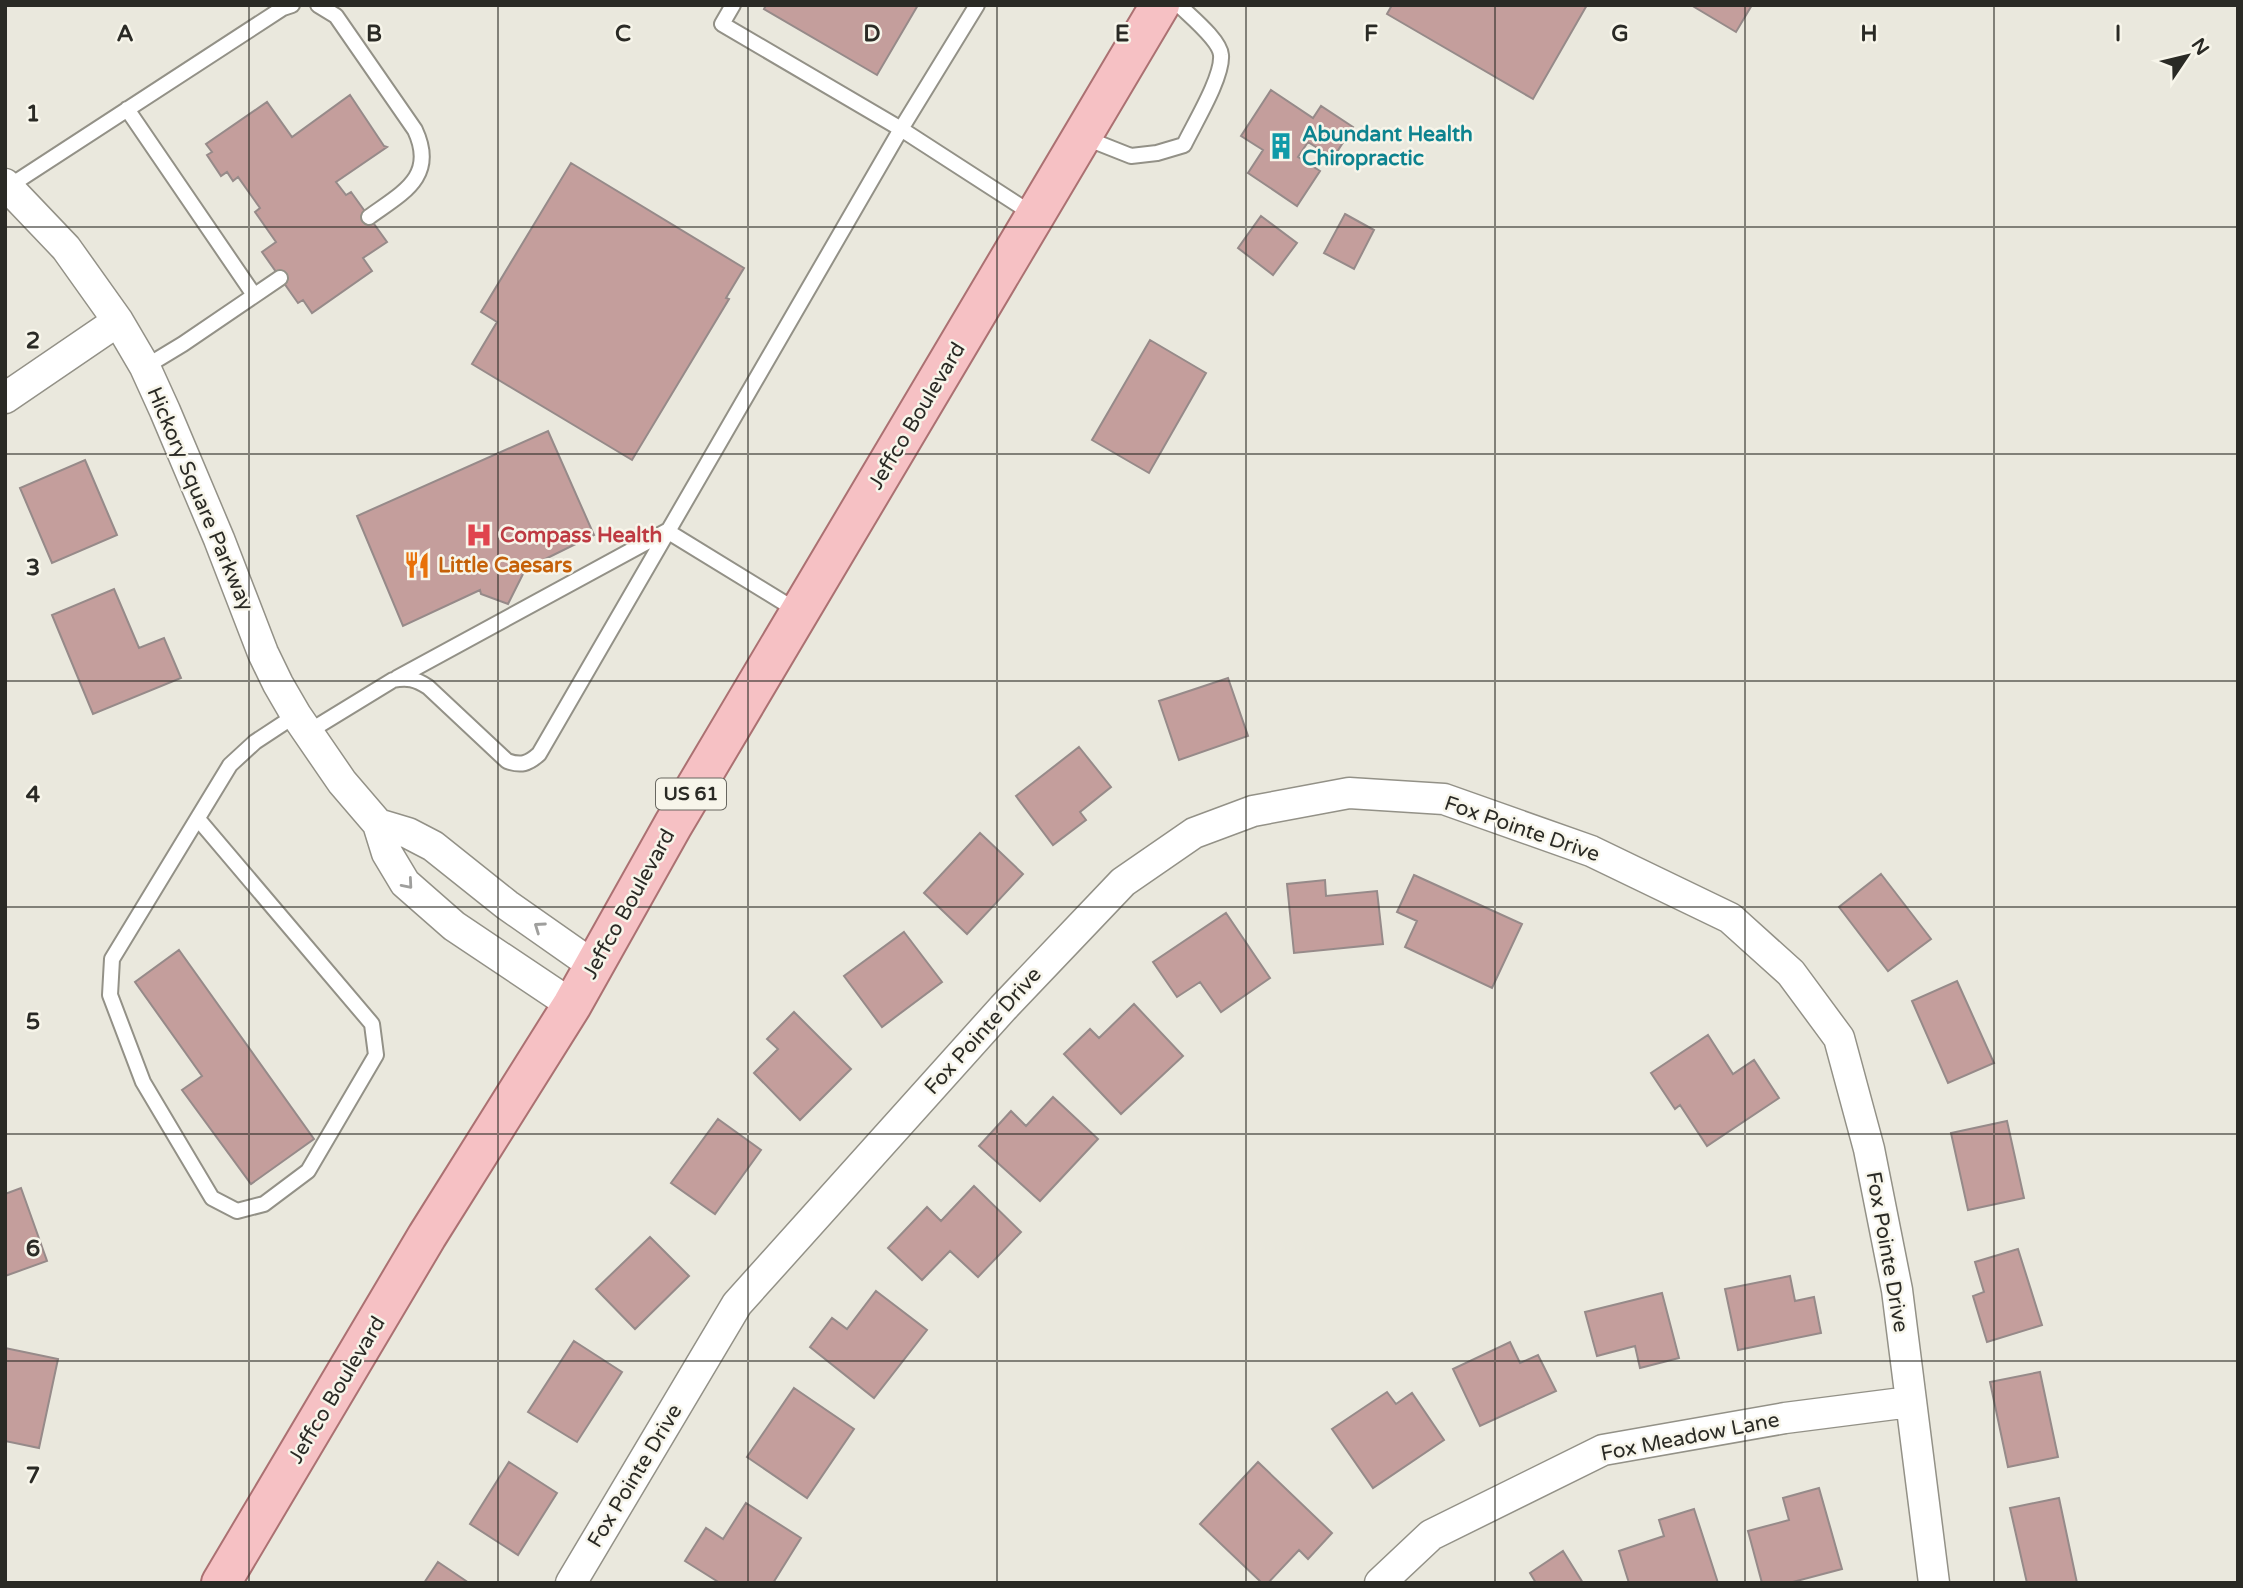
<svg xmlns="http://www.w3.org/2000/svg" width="2243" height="1588" viewBox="0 0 2243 1588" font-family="'Varela Round',sans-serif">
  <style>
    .building { fill: #c49e9c; stroke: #968a89; stroke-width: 2 }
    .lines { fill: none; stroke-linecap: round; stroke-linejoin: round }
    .service-casing { stroke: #939187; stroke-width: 18 }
    .minor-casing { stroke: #939187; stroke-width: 33 }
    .primary-casing { stroke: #ab7172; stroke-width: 42 }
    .service { stroke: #fff; stroke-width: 14 }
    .minor { stroke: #fff; stroke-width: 30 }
    .primary { stroke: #f6c1c4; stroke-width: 38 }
    .oneway { stroke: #9f9f9d }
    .grid { fill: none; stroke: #2a2a25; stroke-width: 2; stroke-opacity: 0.55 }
    .labels { text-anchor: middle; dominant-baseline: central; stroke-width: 5; stroke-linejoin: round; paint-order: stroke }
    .shield { fill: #f7f5ea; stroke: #686760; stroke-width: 2 }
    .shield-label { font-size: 19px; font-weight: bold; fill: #2a2a25 }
    .culture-label { font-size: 21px; font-weight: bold; fill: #0d838f; stroke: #f7f5ea; text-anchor: start }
    .street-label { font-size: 21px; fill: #2a2a25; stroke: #f7f5ea }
    .health-label { font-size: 21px; font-weight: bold; fill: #be3a42; stroke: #f7f5ea; text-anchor: start }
    .food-label { font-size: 21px; font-weight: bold; fill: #c56008; stroke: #f7f5ea; text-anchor: start }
    .grid-label { font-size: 23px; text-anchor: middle; font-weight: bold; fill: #2a2a25; stroke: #f7f5ea; stroke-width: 5; stroke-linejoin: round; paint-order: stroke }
  </style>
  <rect width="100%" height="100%" fill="#eae8dd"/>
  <path class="building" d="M 766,5 L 918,5 L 877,75 L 764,9 Z
    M 1392,5 L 1587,5 L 1533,99 L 1387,14 Z
    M 1691,5 L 1752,5 L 1736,32 Z
    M 1271,90 L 1313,118 L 1321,106 L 1353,127 L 1333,158 L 1308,142 L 1298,157 L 1320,171 L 1297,206 L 1248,173 L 1263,150 L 1241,136 Z
    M 350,95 L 384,146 L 387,147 L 336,182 L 346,195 L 351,192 L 387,242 L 363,258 L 372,271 L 312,313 L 303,300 L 298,303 L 262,252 L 276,242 L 255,212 L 260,208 L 238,177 L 233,181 L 227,172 L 221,176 L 207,155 L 212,152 L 206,144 L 267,102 L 292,137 Z
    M 571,163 L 744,268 L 726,298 L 729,299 L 632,460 L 472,364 L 497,322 L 481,312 Z
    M 1345,214 L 1374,230 L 1354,269 L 1324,253 Z
    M 1261,216 L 1297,243 L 1273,275 L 1238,248 Z
    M 1150,340 L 1206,373 L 1149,473 L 1092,440 Z
    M 548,431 L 594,535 L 521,571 L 523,574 L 508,604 L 481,594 L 480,590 L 403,626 L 357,516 Z
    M 85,460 L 117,535 L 52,563 L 20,488 Z
    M 114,589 L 139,648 L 164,638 L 181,678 L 93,714 L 52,615 Z
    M 1228,678 L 1248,736 L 1179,760 L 1159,701 Z
    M 1079,747 L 1111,787 L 1080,812 L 1086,820 L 1053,845 L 1016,796 Z
    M 980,833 L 1023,874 L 967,934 L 924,893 Z
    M 1881,874 L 1931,939 L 1888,971 L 1839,907 Z
    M 1414,875 L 1522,924 L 1492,988 L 1405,947 L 1417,921 L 1397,912 Z
    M 1325,880 L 1326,896 L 1377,891 L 1383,944 L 1294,953 L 1287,884 Z
    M 1226,913 L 1270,978 L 1221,1012 L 1200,982 L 1177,997 L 1153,962 Z
    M 904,932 L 942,982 L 882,1027 L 844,976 Z
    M 179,950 L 314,1139 L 251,1184 L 182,1090 L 202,1076 L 135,982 Z
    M 1957,981 L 1994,1063 L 1948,1083 L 1912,1001 Z
    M 1134,1004 L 1183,1056 L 1121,1114 L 1064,1054 L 1090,1029 L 1099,1038 Z
    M 794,1012 L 851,1069 L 800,1120 L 754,1073 L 778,1049 L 767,1039 Z
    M 1708,1035 L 1733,1074 L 1754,1060 L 1779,1098 L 1707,1146 L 1680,1105 L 1675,1109 L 1651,1073 Z
    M 1053,1097 L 1098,1139 L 1040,1201 L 979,1146 L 1011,1111 L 1026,1126 Z
    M 718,1119 L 761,1150 L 715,1214 L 671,1183 Z
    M 2007,1121 L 2024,1198 L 1968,1210 L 1951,1133 Z
    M 974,1186 L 1021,1232 L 978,1277 L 950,1251 L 922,1280 L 888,1248 L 927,1207 L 941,1221 Z
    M 21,1188 L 47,1261 L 5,1276 L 5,1194 Z
    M 650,1237 L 689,1276 L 635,1329 L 596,1289 Z
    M 2018,1249 L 2042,1325 L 1987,1342 L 1973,1296 L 1984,1292 L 1975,1262 Z
    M 1790,1276 L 1795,1301 L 1814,1297 L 1821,1333 L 1738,1350 L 1725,1289 Z
    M 876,1291 L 927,1330 L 874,1398 L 810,1347 L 832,1318 L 847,1329 Z
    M 1662,1293 L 1679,1358 L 1640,1368 L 1635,1346 L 1597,1356 L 1585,1312 Z
    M 574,1341 L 622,1372 L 577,1442 L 528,1412 Z
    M 1510,1342 L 1520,1363 L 1538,1355 L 1556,1391 L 1480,1426 L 1453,1369 Z
    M 5,1348 L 58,1359 L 39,1448 L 5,1441 Z
    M 2040,1372 L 2058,1457 L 2008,1467 L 1990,1382 Z
    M 794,1388 L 854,1429 L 807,1498 L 747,1457 Z
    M 1387,1392 L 1396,1404 L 1412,1393 L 1444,1440 L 1373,1488 L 1332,1429 Z
    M 509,1462 L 557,1493 L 518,1555 L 470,1524 Z
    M 1258,1462 L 1332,1533 L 1308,1559 L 1299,1550 L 1268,1583 L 1262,1583 L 1200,1524 Z
    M 1819,1488 L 1842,1569 L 1789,1583 L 1762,1583 L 1748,1531 L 1789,1520 L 1783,1498 Z
    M 2059,1498 L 2077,1583 L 2027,1583 L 2010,1508 Z
    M 746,1503 L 801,1538 L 773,1583 L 720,1583 L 685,1561 L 706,1528 L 723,1539 Z
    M 1694,1509 L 1718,1583 L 1629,1583 L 1619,1551 L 1664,1536 L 1659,1520 Z
    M 1563,1551 L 1583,1583 L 1536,1583 L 1530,1573 Z
    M 438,1562 L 469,1583 L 424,1583 Z"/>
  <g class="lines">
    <defs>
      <path id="service" d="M 318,5 L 336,16 L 415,130 C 437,177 402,193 369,217
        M 733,5 L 722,24 L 901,129 L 1034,215
        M 127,109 L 254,295
        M 1083,137 L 1131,156 L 1157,153 L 1184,145 C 1194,124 1223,77 1221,55 C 1220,40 1190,16 1179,5
        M 8,187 L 283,8 L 292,5
        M 145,367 L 183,344 L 280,278
        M 397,678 L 667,531 L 799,612
        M 308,732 L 393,680 C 407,677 416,679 428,687 L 507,761 C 521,766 528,764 539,754 L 901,129 L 977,5
        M 198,819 L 372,1024 L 376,1055 L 308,1171 L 264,1204 L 237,1211 L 212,1198 L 143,1082 L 110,995 L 112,959 L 230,765 L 255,742 L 296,715"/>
      <path id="minor" d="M 5,184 L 66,248 L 118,321 L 145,367 L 165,411 L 219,539 L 263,653 L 278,684 L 296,715 L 342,782 L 378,824 L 387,853 L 405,883 L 454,926 L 572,1005
        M 5,398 L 118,321
        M 378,824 L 408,833 L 433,846 L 507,905 L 594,966
        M 571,1583 L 737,1304 L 1003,1008 L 1123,882 L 1194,833 L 1253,811 L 1349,793 L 1444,799 L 1591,851 L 1730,918 L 1791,973 L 1839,1038 L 1869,1149 L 1897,1290 L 1934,1583
        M 1380,1583 L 1431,1535 L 1603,1450 L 1785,1418 L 1910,1402"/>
      <path id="primary" d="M 221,1583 L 427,1236 L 572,1005 L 673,825 L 1160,5"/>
    </defs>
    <use href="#service" class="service-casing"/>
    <use href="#minor" class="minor-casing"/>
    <use href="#primary" class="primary-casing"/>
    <use href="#service" class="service"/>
    <use href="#minor" class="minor"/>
    <use href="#primary" class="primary"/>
  </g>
  <defs><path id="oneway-chevron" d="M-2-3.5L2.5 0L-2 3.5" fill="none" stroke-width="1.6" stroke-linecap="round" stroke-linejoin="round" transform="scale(1.75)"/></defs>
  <g class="oneway">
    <use href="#oneway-chevron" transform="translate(408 884) rotate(49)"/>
    <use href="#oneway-chevron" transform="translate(539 927) rotate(-145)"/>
  </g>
  <path class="grid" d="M 249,5 L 249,1583M 498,5 L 498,1583M 748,5 L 748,1583M 997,5 L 997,1583M 1246,5 L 1246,1583M 1495,5 L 1495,1583M 1745,5 L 1745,1583M 1994,5 L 1994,1583M 5,227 L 2238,227M 5,454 L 2238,454M 5,681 L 2238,681M 5,907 L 2238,907M 5,1134 L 2238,1134M 5,1361 L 2238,1361"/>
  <defs>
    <symbol id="building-bare" viewBox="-9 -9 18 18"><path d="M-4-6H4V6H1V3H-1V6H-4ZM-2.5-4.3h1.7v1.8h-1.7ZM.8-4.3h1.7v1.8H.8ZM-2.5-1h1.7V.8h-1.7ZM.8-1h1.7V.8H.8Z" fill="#0f9aa8" stroke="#f7f5ea" stroke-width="2.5" paint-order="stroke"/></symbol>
    <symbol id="hospital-bare" viewBox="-9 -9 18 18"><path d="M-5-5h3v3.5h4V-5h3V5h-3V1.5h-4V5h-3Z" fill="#e0444e" stroke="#f7f5ea" stroke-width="2.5" paint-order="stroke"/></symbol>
    <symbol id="restaurant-bare" viewBox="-9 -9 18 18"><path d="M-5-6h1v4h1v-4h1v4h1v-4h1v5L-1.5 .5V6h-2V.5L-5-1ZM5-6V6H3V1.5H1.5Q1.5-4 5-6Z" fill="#e8710a" stroke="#f7f5ea" stroke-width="2.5" paint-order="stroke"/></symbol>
  </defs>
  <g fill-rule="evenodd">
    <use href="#building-bare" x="1262" y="127" width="38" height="38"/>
    <use href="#hospital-bare" x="460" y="516" width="38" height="38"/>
    <use href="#restaurant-bare" x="398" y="546" width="38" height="38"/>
  </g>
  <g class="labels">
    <rect class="shield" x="656" y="778.5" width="70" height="31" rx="5"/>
    <g class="shield-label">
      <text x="691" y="794">US 61</text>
    </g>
    <g class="culture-label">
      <text x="1302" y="134">Abundant Health<tspan x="1302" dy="24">Chiropractic</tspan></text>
    </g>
    <g class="street-label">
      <text transform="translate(917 416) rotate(-59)">Jeffco Boulevard</text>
      <text transform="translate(200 499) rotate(67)">Hickory Square Parkway</text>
      <text transform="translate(1522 829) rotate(19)">Fox Pointe Drive</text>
      <text transform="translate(629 904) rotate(-61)">Jeffco Boulevard</text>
      <text transform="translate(983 1031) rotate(-48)">Fox Pointe Drive</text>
      <text transform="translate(1887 1252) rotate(80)">Fox Pointe Drive</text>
      <text transform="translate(337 1390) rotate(-59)">Jeffco Boulevard</text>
      <text transform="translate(1690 1437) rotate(-11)">Fox Meadow Lane</text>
      <text transform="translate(635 1476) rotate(-59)">Fox Pointe Drive</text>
    </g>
    <g class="health-label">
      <text x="500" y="535">Compass Health</text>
    </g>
    <g class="food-label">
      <text x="438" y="565">Little Caesars</text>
    </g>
  </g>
  <g class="grid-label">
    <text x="125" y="41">A</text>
    <text x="374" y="41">B</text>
    <text x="623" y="41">C</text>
    <text x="872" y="41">D</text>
    <text x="1122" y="41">E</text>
    <text x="1371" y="41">F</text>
    <text x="1620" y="41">G</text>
    <text x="1869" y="41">H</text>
    <text x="2118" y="41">I</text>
    <text x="33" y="121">1</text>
    <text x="33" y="348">2</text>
    <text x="33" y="575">3</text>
    <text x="33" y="802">4</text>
    <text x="33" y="1029">5</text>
    <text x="33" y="1256">6</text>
    <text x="33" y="1483">7</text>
  </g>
  <rect width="2243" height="1588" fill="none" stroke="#2a2a25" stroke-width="14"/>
  <g transform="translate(2187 56) rotate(55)" stroke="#f7f5ea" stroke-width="5" paint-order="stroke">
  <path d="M0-5L12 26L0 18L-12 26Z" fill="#2a2a25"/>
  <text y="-10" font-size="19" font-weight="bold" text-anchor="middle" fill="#2a2a25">N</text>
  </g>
</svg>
